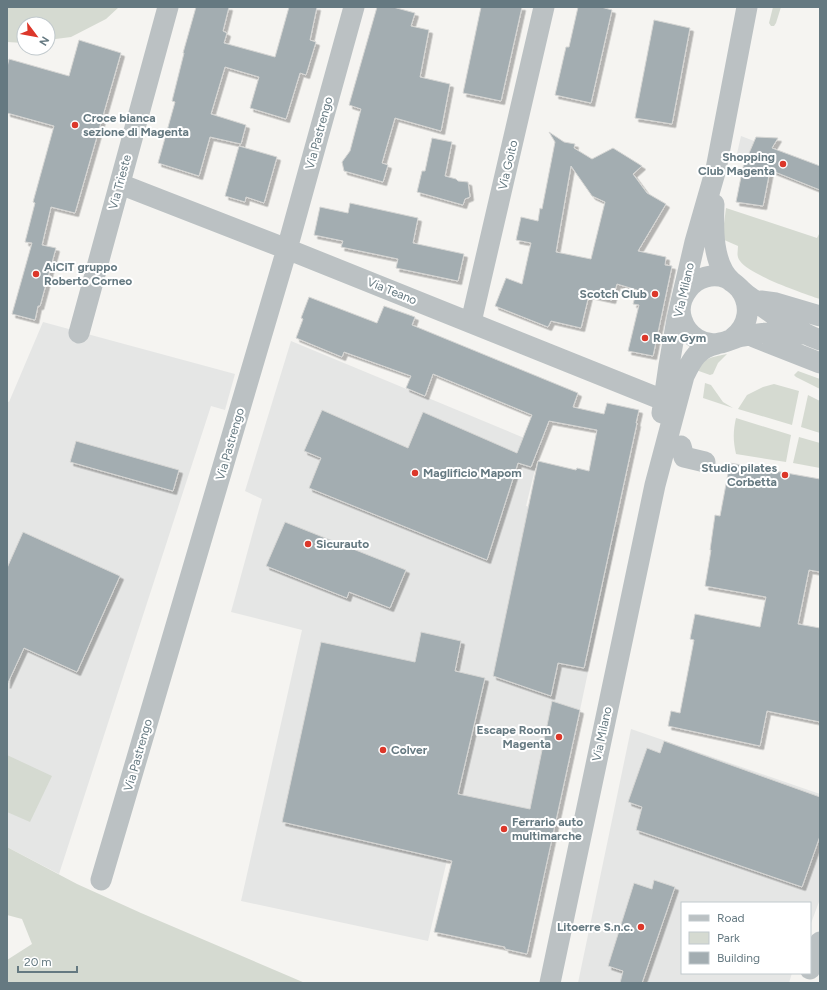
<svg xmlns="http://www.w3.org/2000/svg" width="827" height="990" viewBox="0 0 827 990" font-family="Figtree,sans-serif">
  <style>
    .built { fill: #e5e6e5 }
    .green { fill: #d5dad1 }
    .building { fill: #a3adb1; stroke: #d6d6d4; fill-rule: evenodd; filter: url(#shadow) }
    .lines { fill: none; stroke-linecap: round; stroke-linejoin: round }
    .minor { stroke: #bbc1c3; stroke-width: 21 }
    .poi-dot { fill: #dc372a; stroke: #fff; stroke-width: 1.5 }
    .labels { text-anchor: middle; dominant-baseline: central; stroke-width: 4; stroke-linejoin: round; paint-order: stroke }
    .poi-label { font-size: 12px; font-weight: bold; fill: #657981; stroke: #fff; text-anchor: start }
    .street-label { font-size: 12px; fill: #657981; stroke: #fff }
  </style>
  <defs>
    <filter id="shadow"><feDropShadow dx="3.5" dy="3.5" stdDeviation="0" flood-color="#0004"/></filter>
  </defs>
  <rect width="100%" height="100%" fill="#f5f4f1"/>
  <path class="built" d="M 741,136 L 820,166 L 820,191 L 736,158 Z
    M 43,322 L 235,374 L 225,410 L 211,406 L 59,874 L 7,847 L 7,401 L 9,402 Z
    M 291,341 L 541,445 L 526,506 L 619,525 L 541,895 L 447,860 L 428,941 L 241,901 L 302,630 L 231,612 L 262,499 L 245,491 Z
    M 631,729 L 820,794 L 820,899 L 810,926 L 810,903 L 682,903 L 682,973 L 792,973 L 789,983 L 578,983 Z"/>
  <path class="green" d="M 7,7 L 119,7 L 106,19 L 71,37 L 48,40 L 48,24 L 24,24 L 24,43 L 7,42 Z
    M 773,7 L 781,7 L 776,23 L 774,26 L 771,26 L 769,23 Z
    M 726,208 L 817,238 L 820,232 L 820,286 L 819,289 L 820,290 L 820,299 C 802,293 750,275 740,261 C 736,256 738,251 738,246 L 722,239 Z
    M 727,354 L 718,363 L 713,374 L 710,375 L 696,370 C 705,357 713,357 727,354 Z
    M 798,371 L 820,379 L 820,389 L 796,377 L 794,375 Z
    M 705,383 L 711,385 L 723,402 L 733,408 L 703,398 Z
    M 774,384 L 799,391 L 792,425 L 738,409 L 747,395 L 763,387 Z
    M 808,395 L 820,401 L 820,433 L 801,427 Z
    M 736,418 L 791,435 L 786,462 L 736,454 C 733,441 733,431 736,418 Z
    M 799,437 L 820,443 L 820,468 L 793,463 Z
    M 7,755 L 52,776 L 30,822 L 7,812 Z
    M 7,847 L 77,884 L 141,913 L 305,983 L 7,983 L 7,960 L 32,944 L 22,919 L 7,915 Z"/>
  <path class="building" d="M 196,7 L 229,7 L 223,31 L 227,33 L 224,43 L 275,57 L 289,7 L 317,7 L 310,40 L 316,42 L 306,75 L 300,73 L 286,119 L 250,108 L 259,77 L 225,67 L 211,114 L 246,125 L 241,144 L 210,137 L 199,176 L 158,163 L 175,102 L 172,101 L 184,53 L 183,53 Z
    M 377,7 L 393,7 L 415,13 L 411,26 L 429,30 L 420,77 L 450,84 L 441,131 L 395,118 L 382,163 L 388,165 L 383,182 L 344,171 L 342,162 L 350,151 L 361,109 L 349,105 Z
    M 481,7 L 522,7 L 501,101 L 463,93 Z
    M 578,7 L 601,7 L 612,10 L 591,103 L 555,95 L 566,47 L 569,47 Z
    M 654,20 L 690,28 L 672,124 L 635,118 Z
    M 79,40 L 121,53 L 75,213 L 51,207 L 42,245 L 56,248 L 40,306 L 38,306 L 35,320 L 12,314 L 32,243 L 25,242 L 35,203 L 33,202 L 54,126 L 7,113 L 7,67 L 9,59 L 69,76 Z
    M 549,132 L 564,142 L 575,144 L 574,148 L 592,159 L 613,148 L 642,166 L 633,174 L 647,193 L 666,204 L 638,251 L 666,257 L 665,265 L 672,266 L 653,356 L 628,351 L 639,305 L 633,304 L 637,290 L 617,284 L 612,300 L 589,295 L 581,328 L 551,321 L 548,327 L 495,306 L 506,278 L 522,284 L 531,243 L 516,240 L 521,217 L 538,221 L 540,208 L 542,209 L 555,142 ZM 571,166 L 592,196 L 605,202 L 591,259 L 556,252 Z
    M 756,137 L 778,138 L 772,148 L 820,166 L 820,190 L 770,170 L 763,206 L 736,202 L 743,167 Z
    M 432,138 L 452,142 L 445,176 L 456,179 L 458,181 L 468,182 L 470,197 L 465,199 L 463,205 L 417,192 L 422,171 L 425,171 Z
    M 239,146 L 277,157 L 264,203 L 246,197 L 245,202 L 225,196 Z
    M 350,203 L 418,218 L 413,243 L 464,254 L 458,281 L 396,268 L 398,259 L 341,247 L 343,241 L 314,235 L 320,207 L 348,213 Z
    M 309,297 L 377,323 L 384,306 L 415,317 L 412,325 L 578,393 L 573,407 L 604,414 L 607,403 L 639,410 L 636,423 L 637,423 L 584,668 L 558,663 L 551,696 L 493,676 L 538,461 L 576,470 L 577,468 L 589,471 L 597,430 L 549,421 L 531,467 L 518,463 L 487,560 L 309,488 L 321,458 L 304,451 L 322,410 L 408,448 L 423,412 L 517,453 L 532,415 L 433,374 L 425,396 L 406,388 L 411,376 L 344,352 L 342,357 L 296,338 L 303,319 L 301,318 Z
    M 76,441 L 179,470 L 173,491 L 70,462 Z
    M 730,463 L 820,479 L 820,572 L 809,570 L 798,624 L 820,628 L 820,722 L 767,711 L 760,746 L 668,726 L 671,711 L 680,713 L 694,640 L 690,639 L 695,614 L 760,627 L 766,597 L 705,586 L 711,550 L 710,550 L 715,515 L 720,516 Z
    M 285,522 L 406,570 L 390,608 L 349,592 L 347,598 L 266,566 Z
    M 23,532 L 120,576 L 77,672 L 24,648 L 7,685 L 7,568 Z
    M 421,632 L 461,641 L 455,671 L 485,678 L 458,794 L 530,809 L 552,701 L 580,710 L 527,954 L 505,949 L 505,947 L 434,932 L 452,861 L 282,822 L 321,642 L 415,662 Z
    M 664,741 L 820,797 L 820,836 L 802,887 L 636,830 L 642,807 L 628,802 L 647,748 L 660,753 Z
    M 654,880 L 675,887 L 642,983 L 620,983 L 623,971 L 608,966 L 634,883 L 652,889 Z"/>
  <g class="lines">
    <path class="minor" d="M 120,184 L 287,249 L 663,400
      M 714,204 C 713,228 712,265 732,282
      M 761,301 L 776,303 L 820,316
      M 471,322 L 544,7
      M 79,333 L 168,7
      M 804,334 C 784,330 763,333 743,336 C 735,337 728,342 720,343 C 704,347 687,336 682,320 C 678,309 681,298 688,289 C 697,277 713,273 726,278 C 735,282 740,290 747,295 C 770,312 793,330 820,340
      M 754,337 L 820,363
      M 733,338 C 749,326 752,305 740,289
      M 662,413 L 669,365 L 677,319 L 695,242 L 716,169 L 747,7
      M 681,446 L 684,457 L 705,462
      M 101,880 L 287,249 L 354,7
      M 810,969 L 820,942
      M 550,983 L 655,485 L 684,376 C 692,359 698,348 717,344"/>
  </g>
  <g class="poi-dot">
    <circle cx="75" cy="125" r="4"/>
    <circle cx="783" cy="164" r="4"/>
    <circle cx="36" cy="274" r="4"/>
    <circle cx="655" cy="294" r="4"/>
    <circle cx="645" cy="338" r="4"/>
    <circle cx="415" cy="473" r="4"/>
    <circle cx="785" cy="475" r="4"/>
    <circle cx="308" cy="544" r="4"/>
    <circle cx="559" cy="737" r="4"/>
    <circle cx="383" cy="750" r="4"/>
    <circle cx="504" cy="829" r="4"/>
    <circle cx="641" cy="927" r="4"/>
  </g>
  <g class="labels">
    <g class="poi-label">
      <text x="83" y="118">Croce bianca<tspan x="83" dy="14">sezione di Magenta</tspan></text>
      <text x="775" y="157" text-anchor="end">Shopping<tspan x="775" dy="14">Club Magenta</tspan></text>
      <text x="44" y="267">AiCiT gruppo<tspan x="44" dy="14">Roberto Corneo</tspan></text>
      <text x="647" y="294" text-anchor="end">Scotch Club</text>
      <text x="653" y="338">Raw Gym</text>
      <text x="777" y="468" text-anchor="end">Studio pilates<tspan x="777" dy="14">Corbetta</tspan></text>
      <text x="423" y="473">Maglificio Mapom</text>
      <text x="316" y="544">Sicurauto</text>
      <text x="551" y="730" text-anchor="end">Escape Room<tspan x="551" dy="14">Magenta</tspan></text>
      <text x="391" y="750">Colver</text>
      <text x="512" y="822">Ferrario auto<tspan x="512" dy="14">multimarche</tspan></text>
      <text x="633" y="927" text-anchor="end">Litoerre S.n.c.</text>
    </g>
    <g class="street-label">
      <text transform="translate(319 133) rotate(-75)">Via Pastrengo</text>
      <text transform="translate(508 165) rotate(-77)">Via Goito</text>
      <text transform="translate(120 182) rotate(-75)">Via Trieste</text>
      <text transform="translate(684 290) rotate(-77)">Via Milano</text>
      <text transform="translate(392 291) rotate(22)">Via Teano</text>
      <text transform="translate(230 444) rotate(-74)">Via Pastrengo</text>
      <text transform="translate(602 734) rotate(-78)">Via Milano</text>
      <text transform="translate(138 755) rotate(-74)">Via Pastrengo</text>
    </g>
  </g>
  <rect width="827" height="990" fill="none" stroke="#657981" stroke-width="16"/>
  <rect x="681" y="902" width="130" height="72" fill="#ffffff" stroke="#c1c9cd"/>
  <rect x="689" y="915" width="20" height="6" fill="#bbc1c3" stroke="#c1c9cd"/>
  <text x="717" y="922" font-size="12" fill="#657981">Road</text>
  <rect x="689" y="932" width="20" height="12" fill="#d5dad1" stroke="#c1c9cd"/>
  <text x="717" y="942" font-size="12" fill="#657981">Park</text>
  <rect x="689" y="952" width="20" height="12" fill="#a3adb1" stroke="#c1c9cd"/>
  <text x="717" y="962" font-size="12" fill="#657981">Building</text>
  <g transform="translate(36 36) rotate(122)"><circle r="19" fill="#ffffff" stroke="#c1c9cd"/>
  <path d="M0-3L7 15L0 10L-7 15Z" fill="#dc372a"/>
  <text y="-6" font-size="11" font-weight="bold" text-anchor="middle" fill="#657981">N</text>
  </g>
  <path d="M18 966v6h59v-6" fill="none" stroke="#657981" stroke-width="2"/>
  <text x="24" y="966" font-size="12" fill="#657981" stroke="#ffffff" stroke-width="3" paint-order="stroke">20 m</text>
</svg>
